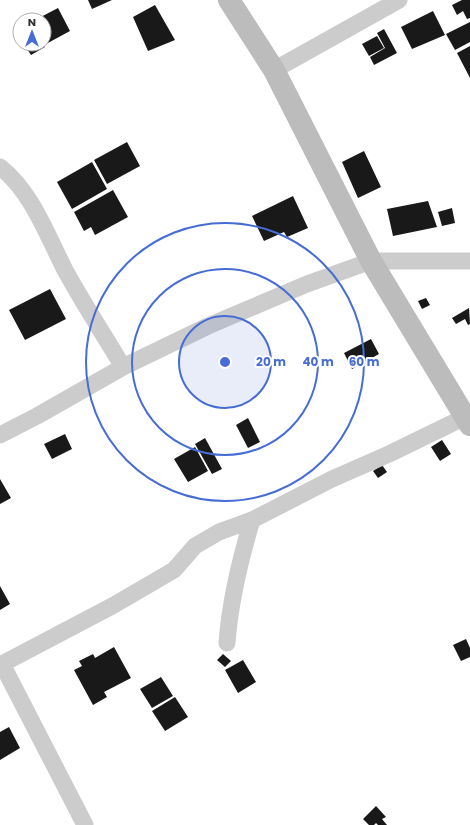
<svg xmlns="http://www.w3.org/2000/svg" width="470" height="825" viewBox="0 0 470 825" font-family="Poppins,sans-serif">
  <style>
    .building { fill: #191919 }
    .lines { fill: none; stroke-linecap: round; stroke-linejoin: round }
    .minor { stroke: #ccc; stroke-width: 17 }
    .secondary { stroke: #bcbcbc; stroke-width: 22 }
    .ring { fill: none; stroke: #476dd5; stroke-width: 2 }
    .centre { fill: #476dd5; stroke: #fff; stroke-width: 2 }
    .ring-label { font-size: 12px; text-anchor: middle; font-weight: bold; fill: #476dd5; stroke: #fff; stroke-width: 4; stroke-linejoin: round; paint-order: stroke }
  </style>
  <rect width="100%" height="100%" fill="#fff"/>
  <path class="building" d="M 88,0 L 112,0 L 92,9 Z
    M 462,0 L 470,0 L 470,18 L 467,19 L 463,11 L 457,15 L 452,5 Z
    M 155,5 L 175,40 L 148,51 L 133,17 Z
    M 58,8 L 70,31 L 46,44 L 44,40 L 44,20 L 35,20 Z
    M 433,11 L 445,35 L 412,49 L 401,27 Z
    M 470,22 L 470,42 L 455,50 L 446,34 Z
    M 384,29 L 397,53 L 374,65 L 370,57 L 385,48 L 377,33 Z
    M 377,36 L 384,48 L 369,56 L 362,44 Z
    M 24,44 L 43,44 L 45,47 L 31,55 Z
    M 470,46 L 470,78 L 457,53 Z
    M 127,142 L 140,166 L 107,184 L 94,160 Z
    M 364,151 L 381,187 L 358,198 L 342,162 Z
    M 92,162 L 107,189 L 72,209 L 57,182 Z
    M 113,190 L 128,217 L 95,235 L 91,227 L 84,231 L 74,212 Z
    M 293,196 L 308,228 L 287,237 L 284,232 L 264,241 L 252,216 Z
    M 428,201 L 437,227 L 393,236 L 387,209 Z
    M 452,208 L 455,223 L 442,226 L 438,212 Z
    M 50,289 L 66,319 L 25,340 L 9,310 Z
    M 426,298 L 430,305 L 422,309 L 418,301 Z
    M 469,308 L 470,324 L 468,325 L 465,319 L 456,324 L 452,318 Z
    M 371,339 L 379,354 L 352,369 L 344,353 Z
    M 248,418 L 260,442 L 248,448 L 236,425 Z
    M 65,434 L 72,449 L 52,459 L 44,444 Z
    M 205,438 L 222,469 L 212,474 L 195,444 Z
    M 442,440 L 451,454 L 440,461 L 431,447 Z
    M 195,447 L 208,471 L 188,482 L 174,459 Z
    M 382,465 L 387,472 L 378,478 L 373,471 Z
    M 0,479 L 11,498 L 0,504 Z
    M 0,586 L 10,604 L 0,610 Z
    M 466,639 L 470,648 L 470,657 L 461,661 L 453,645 Z
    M 114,647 L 131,678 L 104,692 L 107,697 L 93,705 L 74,670 L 82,666 L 79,661 L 93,654 L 95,658 Z
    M 223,654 L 231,661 L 225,667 L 217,660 Z
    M 243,660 L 256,682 L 238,693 L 225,670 Z
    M 161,677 L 173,696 L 152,708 L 140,689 Z
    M 175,697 L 188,717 L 165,731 L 152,711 Z
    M 9,727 L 20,748 L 0,760 L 0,732 Z
    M 376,806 L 386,817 L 382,819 L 387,825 L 378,825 L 376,823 L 374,825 L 369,825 L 363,819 Z"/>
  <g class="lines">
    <path class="minor" d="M 274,70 L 399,0
      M 0,167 C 32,192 47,235 65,270 C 83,303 104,335 123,367
      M 0,435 L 37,416 L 123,367 L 208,326 L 307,284 L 371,261 L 470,261
      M 227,643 C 230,601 240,560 252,520
      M 2,664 L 85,825
      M 0,665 L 114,605 L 174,570 L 195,546 L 219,532 L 252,520 L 332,479 L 389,454 L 465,417"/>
    <path class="secondary" d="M 229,0 L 274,70 L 371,261 L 470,425"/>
  </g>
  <circle cx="225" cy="362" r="46" fill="#476dd5" fill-opacity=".12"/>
  <g class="ring">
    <circle cx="225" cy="362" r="46"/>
    <circle cx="225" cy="362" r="93"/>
    <circle cx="225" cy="362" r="139"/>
  </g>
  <circle cx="225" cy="362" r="6" class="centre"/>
  <g class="ring-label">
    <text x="271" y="366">20 m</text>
    <text x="318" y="366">40 m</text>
    <text x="364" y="366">60 m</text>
  </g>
  <g transform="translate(32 32)"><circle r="19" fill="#ffffff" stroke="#adadad"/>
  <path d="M0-3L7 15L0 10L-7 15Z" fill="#476dd5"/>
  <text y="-6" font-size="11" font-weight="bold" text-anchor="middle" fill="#323232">N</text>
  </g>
</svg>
